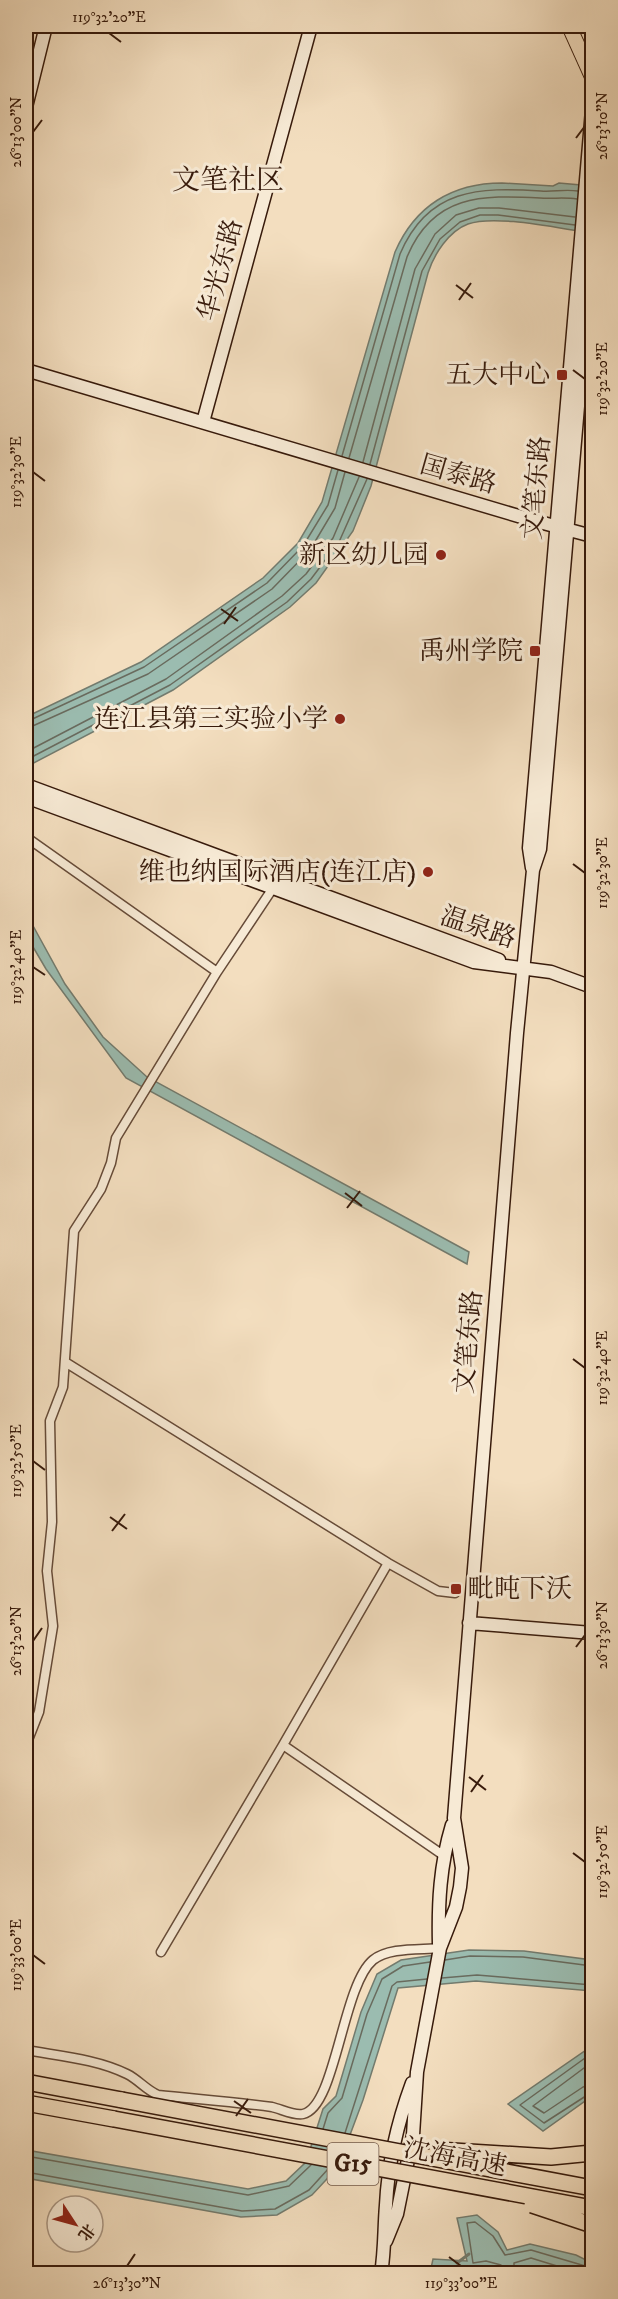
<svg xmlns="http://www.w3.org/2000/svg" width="618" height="2299" viewBox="0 0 618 2299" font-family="'IM FELL DW Pica','Noto Serif SC',serif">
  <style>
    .water { fill: #9bbcb0; stroke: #737b6e; stroke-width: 1.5 }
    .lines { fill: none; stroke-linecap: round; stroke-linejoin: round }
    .shore { stroke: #696b5e; stroke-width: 1.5 }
    .stream { stroke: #737b6e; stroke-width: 3 }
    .street-casing { stroke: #664b38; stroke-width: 11 }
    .secondary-casing { stroke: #371a0b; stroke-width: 15 }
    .primary-casing { stroke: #371a0b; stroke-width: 16 }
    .highway-casing { stroke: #371a0b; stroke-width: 18 }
    .street { stroke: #f7ead5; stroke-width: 8 }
    .secondary { stroke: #f7ead5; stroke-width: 12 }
    .primary { stroke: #f3debf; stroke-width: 14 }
    .highway { stroke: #f3debf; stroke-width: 15 }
    .highway-bridge-casing { stroke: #371a0b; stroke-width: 18; stroke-linecap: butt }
    .highway-bridge { stroke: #f3debf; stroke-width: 15 }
    .ticks { fill: none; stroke: #371a0b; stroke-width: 2 }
    .poi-dot { fill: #8f2418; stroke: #f7ead5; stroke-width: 2 }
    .labels { text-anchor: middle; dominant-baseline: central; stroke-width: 6; stroke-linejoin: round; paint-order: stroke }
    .shield { fill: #f7ead5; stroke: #715848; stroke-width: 1.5 }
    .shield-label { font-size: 24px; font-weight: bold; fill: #371a0b }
    .street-label { font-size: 26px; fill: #371a0b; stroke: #f7ead5 }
    .poi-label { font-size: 26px; fill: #371a0b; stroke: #f7ead5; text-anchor: end }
    .quarter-label { font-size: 28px; fill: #371a0b; stroke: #f7ead5 }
    .neatline { fill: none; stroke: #371a0b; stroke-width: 2 }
    .ticks-label { font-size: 15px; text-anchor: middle; fill: #371a0b }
  </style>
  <rect width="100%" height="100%" fill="#f3debf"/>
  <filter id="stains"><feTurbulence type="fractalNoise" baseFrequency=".00333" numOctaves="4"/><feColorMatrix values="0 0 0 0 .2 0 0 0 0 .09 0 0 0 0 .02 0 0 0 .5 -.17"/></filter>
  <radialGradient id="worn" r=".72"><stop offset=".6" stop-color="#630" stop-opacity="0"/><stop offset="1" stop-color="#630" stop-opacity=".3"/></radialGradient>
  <path class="water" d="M 502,183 L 553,186 L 559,183 L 592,186 L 592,233 C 561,229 496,214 468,224 C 449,231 434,254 428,273 L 371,486 L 353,531 L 316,583 L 290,607 L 173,690 L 26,767 L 26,717 L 141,662 L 263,578 L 298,543 L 322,502 L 395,252 C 415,206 452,183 502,183 Z
    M 26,913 L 65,984 L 103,1037 L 147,1077 L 469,1252 L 467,1264 L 126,1078 L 46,969 L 26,935 Z
    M 469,1950 L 524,1951 L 592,1960 L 592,1991 L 476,1981 L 398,1988 L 363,2100 L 338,2167 L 312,2195 L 277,2215 L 241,2217 L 26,2178 L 26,2150 L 248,2189 L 286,2181 L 306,2162 L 323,2109 L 336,2096 L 361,2012 L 377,1974 L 401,1960 Z
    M 592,2046 L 592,2096 L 543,2131 L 508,2104 Z
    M 477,2215 L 498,2232 L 507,2250 L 530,2244 L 576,2255 L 592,2263 L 592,2273 L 510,2273 L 485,2266 L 475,2273 L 430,2273 L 433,2259 L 467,2261 L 457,2218 Z"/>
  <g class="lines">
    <path class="shore" d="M 342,456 L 400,254 C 428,188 479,187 541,191 C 554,192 564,189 578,191
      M 349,458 L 407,257 C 433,194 482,195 540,198 C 553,199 564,197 577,199
      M 363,462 L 415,269 L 435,234 L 456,215 L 479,208 L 499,208 L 575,217
      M 370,464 L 422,271 L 440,239 L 460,222 L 480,215 L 498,215 L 575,225
      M 26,722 L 144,667 L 267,583 L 303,546 L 328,505 L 338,470
      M 26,729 L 148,674 L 272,589 L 310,550 L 335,508 L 345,472
      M 26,752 L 166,679 L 282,596 L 306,574 L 333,538 L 359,477
      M 26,760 L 170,685 L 287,602 L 311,579 L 339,542 L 367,479
      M 445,1960 L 470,1956 L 523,1957 L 592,1966
      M 442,1978 L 477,1975 L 592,1985
      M 592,2053 L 520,2105 L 544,2123 L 592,2092
      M 592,2062 L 533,2106 L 544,2113 L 583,2087 L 592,2084
      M 323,2129 L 328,2113 L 342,2098 L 367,2014 L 382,1979 L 403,1966 L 430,1962
      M 345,2133 L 392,1986 L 397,1982 L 427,1979
      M 26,2156 L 248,2195 L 289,2186 L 311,2165
      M 26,2172 L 242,2211 L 275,2209 L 309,2190 L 329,2168
      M 506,2274 L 501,2265 L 486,2261 L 473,2263 L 467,2223 L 475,2222 L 493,2236 L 505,2255 L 531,2250 L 592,2268
      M 514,2274 L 514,2263 L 531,2258 L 583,2274"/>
    <path class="stream" d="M 457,2263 L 469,2254"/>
    <defs>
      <path id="street" d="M 26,837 L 217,972
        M 65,1362 L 388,1563 L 438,1591 L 455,1593
        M 26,1745 L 39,1712 L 53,1626 L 47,1571 L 52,1522 L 50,1421 L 63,1387 L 74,1231 L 101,1189 L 111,1163 L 116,1138 L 217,972 L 273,888
        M 283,1745 L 388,1563
        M 161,1952 L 283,1745 L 443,1855
        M 26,2050 C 59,2056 97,2059 127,2074 C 139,2080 146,2090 158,2095 C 196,2099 234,2102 272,2107 C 281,2109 294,2116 303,2114 C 336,2107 342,1986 373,1960 C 389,1947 420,1950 440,1948"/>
      <path id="secondary" d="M 26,107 L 46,26
        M 26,370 L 532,520 L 592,536
        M 203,422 L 311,26
        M 26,785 L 499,960
        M 26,797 L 474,962 L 551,972 L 592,987
        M 532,868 L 529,848 L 592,110
        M 469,1623 L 592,1633
        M 439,1944 C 438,1903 440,1865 452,1825
        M 386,2241 L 397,2214 L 413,2135 L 417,2072 L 440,1948 L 456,1907 L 460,1887 L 462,1868 L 454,1818 L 517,1033 L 533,870 L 540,849 L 592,243
        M 381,2274 C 385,2249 384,2229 386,2205 C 388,2164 398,2121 412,2083"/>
      <path id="primary" d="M 569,26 L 592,77"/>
      <path id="highway" d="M 26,2082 L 122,2100
        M 26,2103 L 114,2119"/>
    </defs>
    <use href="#street" class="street-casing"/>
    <use href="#secondary" class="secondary-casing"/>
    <use href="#primary" class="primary-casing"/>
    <use href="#highway" class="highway-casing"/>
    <use href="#street" class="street"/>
    <use href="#secondary" class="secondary"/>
    <use href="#primary" class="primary"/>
    <use href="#highway" class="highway"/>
    <defs>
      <path id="highway-bridge" d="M 122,2100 L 592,2188
        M 114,2119 L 592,2208
        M 437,2150 L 551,2157 L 592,2153
        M 532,2205 L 592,2225"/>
    </defs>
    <use href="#highway-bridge" class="highway-bridge-casing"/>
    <use href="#highway-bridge" class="highway-bridge"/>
  </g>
  <path class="ticks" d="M 109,33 L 121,42M 33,132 L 42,120M 576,138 L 585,126M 456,285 L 473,298M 459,300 L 471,283M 573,370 L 585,379M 33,472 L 45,481M 221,609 L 238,621M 224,624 L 236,607M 573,864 L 585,873M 33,967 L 45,975M 345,1193 L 362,1206M 347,1208 L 360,1191M 573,1359 L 585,1368M 33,1461 L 45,1470M 110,1517 L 127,1529M 112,1531 L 125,1514M 33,1641 L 42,1628M 576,1647 L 585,1635M 469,1777 L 486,1790M 471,1792 L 483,1775M 573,1853 L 585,1862M 33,1955 L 45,1964M 234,2101 L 251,2113M 236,2116 L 248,2099M 449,2257 L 461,2266M 127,2266 L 135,2254"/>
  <g class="poi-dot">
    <rect x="556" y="369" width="12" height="12" rx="3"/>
    <circle cx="441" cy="555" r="6"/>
    <rect x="529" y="645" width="12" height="12" rx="3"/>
    <circle cx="340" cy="719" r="6"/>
    <circle cx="428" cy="872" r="6"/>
    <rect x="450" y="1583" width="12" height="12" rx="3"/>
  </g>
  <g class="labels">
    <rect class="shield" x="327.5" y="2143" width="51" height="42" rx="4.5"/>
    <g class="shield-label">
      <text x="353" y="2164">G15</text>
    </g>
    <g class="street-label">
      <text transform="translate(221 270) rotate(-75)">华光东路</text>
      <text transform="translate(458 475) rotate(16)">国泰路</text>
      <text transform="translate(537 488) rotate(-85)">文笔东路</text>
      <text transform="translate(478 928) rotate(19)">温泉路</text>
      <text transform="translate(469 1342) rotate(-85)">文笔东路</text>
      <text transform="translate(455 2158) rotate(11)">沈海高速</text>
    </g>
    <g class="poi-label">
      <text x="550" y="375">五大中心</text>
      <text x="429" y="555">新区幼儿园</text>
      <text x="523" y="651">禹州学院</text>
      <text x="328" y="719">连江县第三实验小学</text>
      <text x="416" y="872">维也纳国际酒店(连江店)</text>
      <text x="468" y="1589" text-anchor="start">毗旽下沃</text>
    </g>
    <g class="quarter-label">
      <text x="228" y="180">文笔社区</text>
    </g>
  </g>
  <rect width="618" height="2299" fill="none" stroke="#f3debf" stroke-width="66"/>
  <g transform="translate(75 2224) rotate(126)"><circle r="28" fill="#f7ead5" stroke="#aa9784" stroke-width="1.5"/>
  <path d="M0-4.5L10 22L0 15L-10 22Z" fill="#8f2418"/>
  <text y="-9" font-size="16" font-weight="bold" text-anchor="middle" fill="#371a0b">北</text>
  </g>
  <rect x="33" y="33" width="552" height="2233" class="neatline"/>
  <g class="ticks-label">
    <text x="109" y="22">119°32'20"E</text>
    <text transform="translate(602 126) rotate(-90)" y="5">26°13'10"N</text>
    <text transform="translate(16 132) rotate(-90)" y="5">26°13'00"N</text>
    <text transform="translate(602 379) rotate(-90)" y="5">119°32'20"E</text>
    <text transform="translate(16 472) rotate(-90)" y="5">119°32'30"E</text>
    <text transform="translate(602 873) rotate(-90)" y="5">119°32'30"E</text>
    <text transform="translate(16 967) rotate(-90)" y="5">119°32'40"E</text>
    <text transform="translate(602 1368) rotate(-90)" y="5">119°32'40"E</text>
    <text transform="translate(16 1461) rotate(-90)" y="5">119°32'50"E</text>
    <text transform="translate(602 1635) rotate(-90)" y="5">26°13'30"N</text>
    <text transform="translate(16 1641) rotate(-90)" y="5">26°13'20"N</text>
    <text transform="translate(602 1862) rotate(-90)" y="5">119°32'50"E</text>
    <text transform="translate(16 1955) rotate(-90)" y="5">119°33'00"E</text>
    <text x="127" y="2288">26°13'30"N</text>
    <text x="461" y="2288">119°33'00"E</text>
  </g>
  <rect width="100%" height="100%" filter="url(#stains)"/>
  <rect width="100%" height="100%" fill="url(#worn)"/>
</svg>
